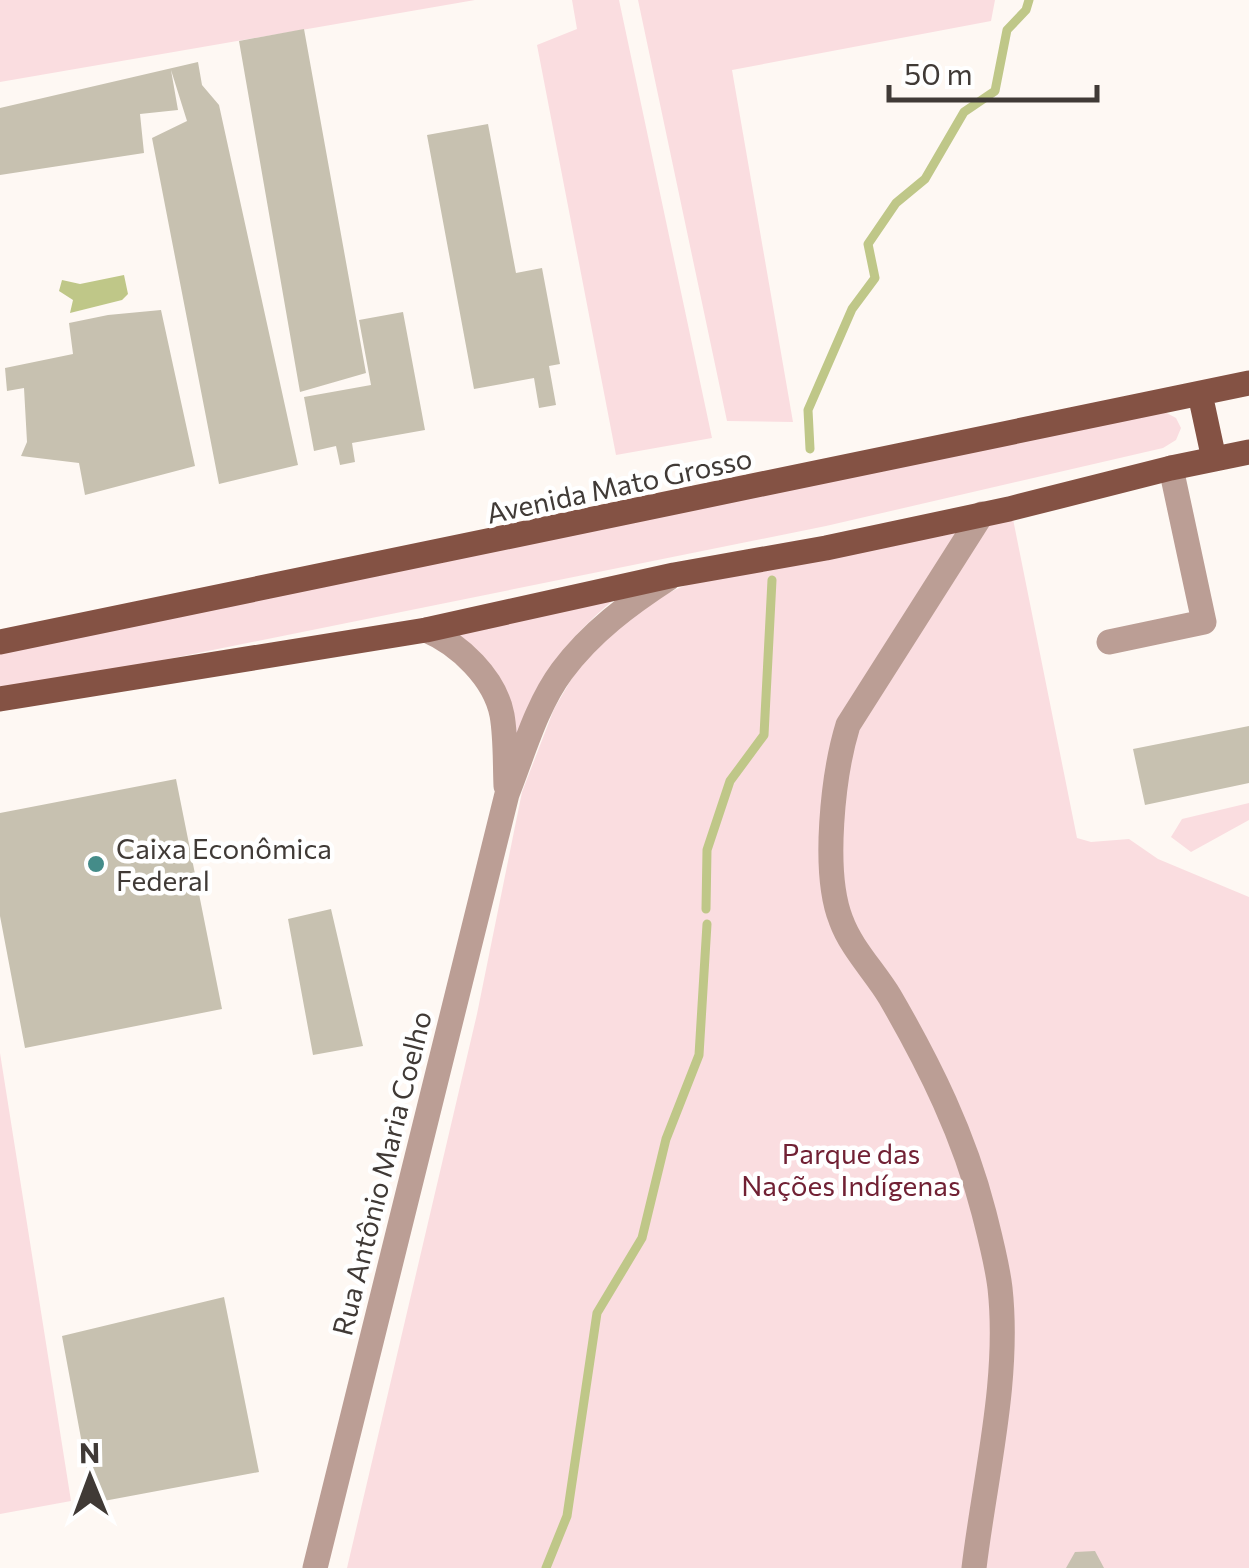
<svg xmlns="http://www.w3.org/2000/svg" width="1249" height="1568" viewBox="0 0 1249 1568" font-family="Commissioner,sans-serif">
  <style>
    .green { fill: #fadde0 }
    .water { fill: #bfc788 }
    .lines { fill: none; stroke-linecap: round; stroke-linejoin: round }
    .stream { stroke: #bfc788; stroke-width: 9 }
    .building { fill: #c7c1b0 }
    .minor { stroke: #bb9e95; stroke-width: 25 }
    .major { stroke: #845244; stroke-width: 25 }
    .poi-dot { fill: #448c89; stroke: #fff; stroke-width: 4 }
    .labels { text-anchor: middle; dominant-baseline: central; stroke-width: 9; stroke-linejoin: round; paint-order: stroke }
    .street-label { font-size: 28px; fill: #403a36; stroke: #fff }
    .poi-label { font-size: 28px; fill: #403a36; stroke: #fff; text-anchor: start }
    .park-label { font-size: 28px; fill: #712134; stroke: #fff }
  </style>
  <rect width="100%" height="100%" fill="#fef8f3"/>
  <path class="green" d="M 0,0 L 475,0 L 0,82 Z
    M 572,0 L 619,0 L 712,438 L 616,455 L 537,45 L 577,29 Z
    M 638,0 L 995,0 L 991,21 L 732,70 L 793,422 L 727,421 Z
    M 1163,411 L 1176,418 L 1181,428 L 1176,440 L 1163,448 L 826,526 L 0,693 L 0,651 Z
    M 1012,514 L 1077,838 L 1091,842 L 1129,839 L 1158,859 L 1249,897 L 1249,1568 L 347,1568 L 477,1014 L 522,792 L 554,709 L 579,666 L 619,623 L 650,601 L 704,577 Z
    M 616,598 C 558,645 536,687 511,757 L 452,629 Z
    M 1249,803 L 1249,820 L 1191,852 L 1171,837 L 1182,819 Z
    M 0,1053 L 71,1501 L 0,1514 Z"/>
  <path class="water" d="M 124,275 L 128,294 L 122,300 L 70,313 L 73,300 L 59,291 L 62,280 L 80,284 Z"/>
  <g class="lines">
    <path class="stream" d="M 810,449 L 808,410 L 852,309 L 875,278 L 868,244 L 896,203 L 925,179 L 964,112 L 995,91 L 1007,30 L 1026,10 L 1029,0
      M 706,909 L 707,850 L 730,781 L 764,735 L 772,580
      M 546,1568 L 567,1516 L 597,1313 L 642,1238 L 666,1139 L 699,1055 L 707,924"/>
  </g>
  <path class="building" d="M 304,29 L 366,373 L 300,392 L 239,41 Z
    M 198,62 L 202,85 L 219,105 L 298,465 L 219,484 L 152,138 L 187,121 L 171,70 L 178,110 L 140,114 L 144,153 L 0,175 L 0,108 Z
    M 488,124 L 516,273 L 542,268 L 560,364 L 549,366 L 556,405 L 539,408 L 534,378 L 474,389 L 427,135 Z
    M 161,310 L 195,466 L 85,495 L 79,463 L 21,456 L 27,442 L 24,388 L 7,391 L 5,368 L 73,354 L 69,323 L 108,315 Z
    M 403,312 L 425,430 L 352,443 L 355,462 L 340,465 L 336,446 L 314,451 L 304,397 L 371,385 L 359,320 Z
    M 1249,726 L 1249,783 L 1145,805 L 1133,749 Z
    M 176,779 L 222,1009 L 25,1048 L 0,916 L 0,813 Z
    M 331,909 L 363,1046 L 313,1055 L 288,919 Z
    M 224,1297 L 259,1472 L 93,1503 L 62,1336 Z
    M 1095,1551 L 1104,1568 L 1066,1568 L 1075,1552 Z"/>
  <g class="lines">
    <path class="minor" d="M 426,630 C 459,644 495,678 502,715 C 506,738 505,763 506,786
      M 1109,642 L 1204,622 L 1171,468
      M 315,1568 L 507,794 C 523,754 536,706 562,671 C 591,632 629,604 669,578
      M 974,1568 C 985,1476 1010,1380 1000,1288 C 997,1263 990,1237 984,1213 C 964,1135 930,1066 890,997 C 875,972 851,948 841,920 C 822,872 833,774 848,725 L 982,514"/>
    <path class="major" d="M 1200,394 L 1214,459
      M 0,642 L 1249,383
      M 0,699 L 426,630 L 674,575 L 826,548 L 1009,509 L 1171,468 L 1249,452"/>
  </g>
  <circle class="poi-dot" cx="96" cy="864" r="10"/>
  <g class="labels">
    <g class="street-label">
      <text transform="translate(619 485) rotate(-12)">Avenida Mato Grosso</text>
      <text transform="translate(381 1173) rotate(-76)">Rua Antônio Maria Coelho</text>
    </g>
    <g class="poi-label">
      <text x="116" y="848">Caixa Econômica<tspan x="116" dy="32">Federal</tspan></text>
    </g>
    <g class="park-label">
      <text x="851" y="1153">Parque das<tspan x="851" dy="32">Nações Indígenas</tspan></text>
    </g>
  </g>
  <g transform="translate(90 1478) rotate(359)" stroke="#ffffff" stroke-width="8" paint-order="stroke">
  <path d="M0-8L18 38L0 25L-18 38Z" fill="#403a36"/>
  <text y="-15" font-size="28" font-weight="bold" text-anchor="middle" fill="#403a36">N</text>
  </g>
  <path d="M889 85v15h208v-15" fill="none" stroke="#403a36" stroke-width="5"/>
  <text x="904" y="85" font-size="30" fill="#403a36" stroke="#ffffff" stroke-width="8" paint-order="stroke">50 m</text>
</svg>
